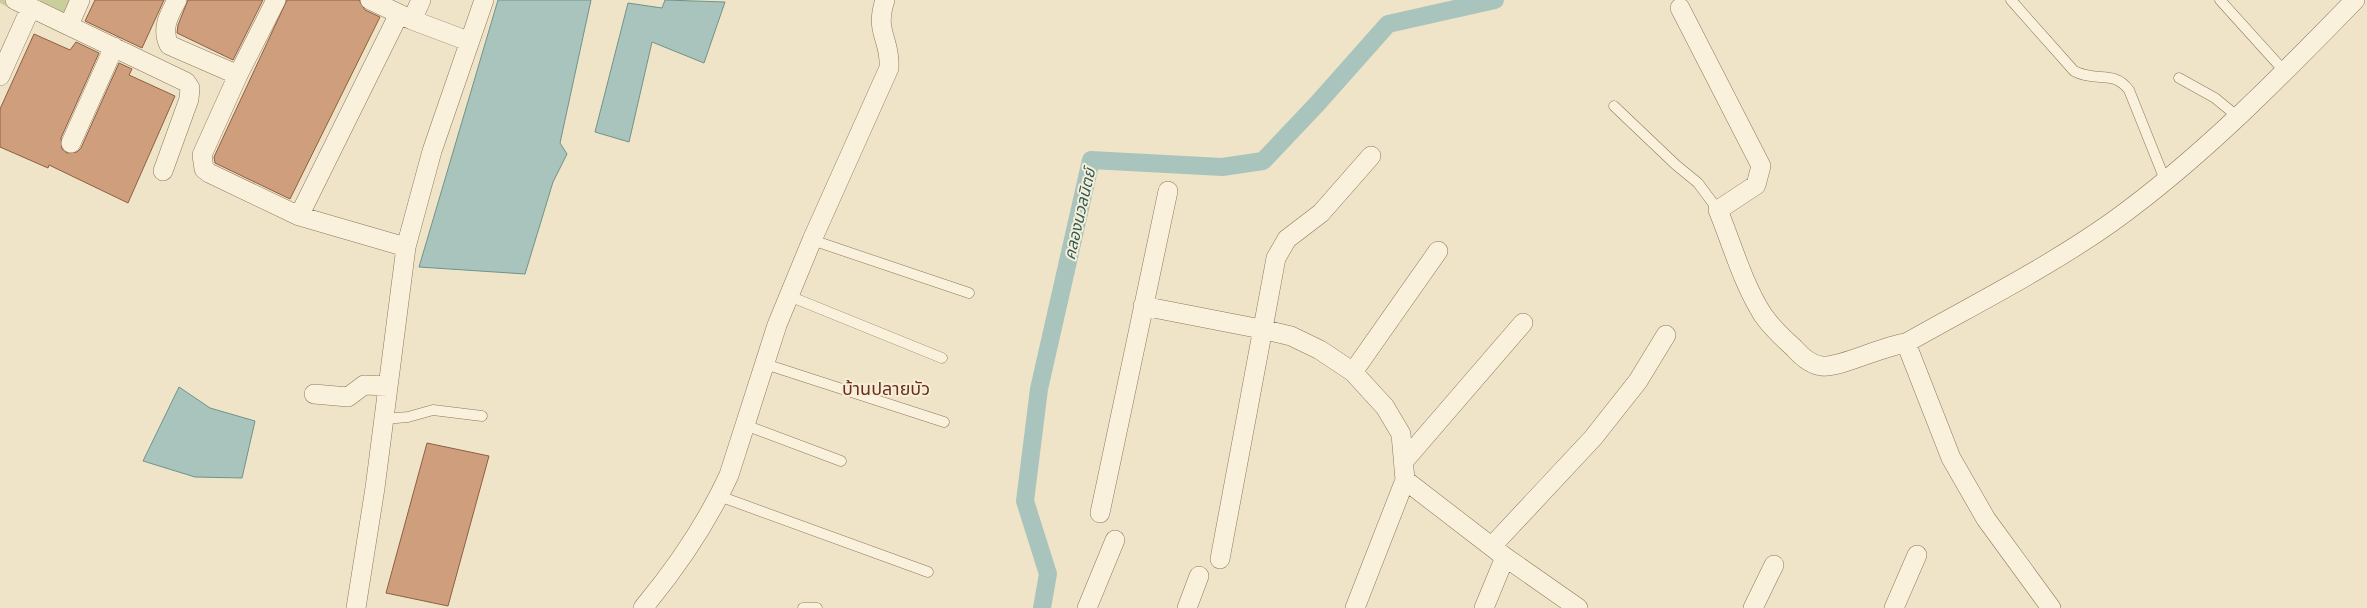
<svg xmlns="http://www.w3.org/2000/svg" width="2367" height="608" viewBox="0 0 2367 608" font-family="Merriweather,'Noto Sans Thai',serif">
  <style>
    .green { fill: #c9cf9b }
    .water { fill: #a9c4bc; stroke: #6f938a }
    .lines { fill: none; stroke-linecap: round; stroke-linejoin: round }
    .canal { stroke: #a9c4bc; stroke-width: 18 }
    .building { fill: #cf9f7d; stroke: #8d5f41 }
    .service-casing { stroke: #8d765c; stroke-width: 11 }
    .minor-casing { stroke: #8d765c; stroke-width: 20 }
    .service { stroke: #faf1dc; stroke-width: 10 }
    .minor { stroke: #faf1dc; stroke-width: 19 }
    .labels { text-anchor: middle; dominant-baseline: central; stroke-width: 4; stroke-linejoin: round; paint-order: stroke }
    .water-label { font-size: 16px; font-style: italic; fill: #2f5d5a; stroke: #f7eed8 }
    .quarter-label { font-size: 18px; fill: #6b2e1e; stroke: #f7eed8 }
  </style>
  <rect width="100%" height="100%" fill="#f0e4c8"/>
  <path class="green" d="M 0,0 L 81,0 L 64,35 L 0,3 Z"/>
  <path class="water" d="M 498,0 L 591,0 L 560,143 L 567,154 L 553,182 L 525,274 L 419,267 Z
    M 665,0 L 725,2 L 704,63 L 652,42 L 629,142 L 595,132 L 628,3 L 662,8 Z
    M 179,387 L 210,408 L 255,421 L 242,478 L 195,477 L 143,461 Z"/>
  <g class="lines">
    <path class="canal" d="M 1042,608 L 1048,574 L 1025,501 L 1039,389 L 1091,160 L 1222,167 L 1263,161 L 1317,104 L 1388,24 L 1495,0"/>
  </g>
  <path class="building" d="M 95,0 L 164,0 L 142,48 L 85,21 Z
    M 188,0 L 263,0 L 233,60 L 177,33 L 178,25 Z
    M 287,0 L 359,0 L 365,10 L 380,17 L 290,199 L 215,163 L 214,157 Z
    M 34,34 L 70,50 L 76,42 L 99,53 L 61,138 L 62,149 L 67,153 L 77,152 L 81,148 L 119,63 L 132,69 L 129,75 L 175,96 L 128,203 L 49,165 L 48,168 L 0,147 L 0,109 Z
    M 427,443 L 489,456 L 448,606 L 386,593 Z"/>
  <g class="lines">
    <defs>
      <path id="service" d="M 2011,0 L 2074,71 C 2097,83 2113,69 2129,90 L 2165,180
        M 2220,0 L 2285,72
        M 2179,78 L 2215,98 L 2238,117
        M 1614,106 L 1676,165 L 1698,183 L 1718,210
        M 812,240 L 969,293
        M 789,296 L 942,358
        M 765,364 L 944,422
        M 384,419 L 408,417 L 433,410 L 482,416
        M 745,425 L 841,461
        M 719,496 L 928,572
        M 803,608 L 817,608"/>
      <path id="minor" d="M 15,0 L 186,82 L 190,88 L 189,99 L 163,171
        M 177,0 C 169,15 161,28 169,45 L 238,75
        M 276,0 L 238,75 L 202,155 L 204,169 L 209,173 L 299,216 L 406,247
        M 370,0 L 412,20 L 468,41
        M 1680,8 L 1761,166 L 1756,185 L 1718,210 C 1732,244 1743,284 1763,315 C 1772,328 1783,338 1794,348 C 1801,356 1811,365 1822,366 C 1840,368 1882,346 1906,343
        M 412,20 L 421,0
        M 69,25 L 80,0
        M 0,76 L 31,7
        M 71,143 L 114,47
        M 299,216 L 399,14
        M 1143,306 L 1261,329 L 1291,336 L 1320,350 L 1353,372 L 1385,407 L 1401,434 L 1405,480 L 1505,557 L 1578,608
        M 1353,372 L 1438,251
        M 314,394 L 348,397 L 364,385 L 388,386
        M 1404,461 L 1523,323
        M 1100,513 L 1168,191
        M 1492,546 L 1593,438 L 1638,381 L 1666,335
        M 1220,559 L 1276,258 L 1287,239 L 1321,213 L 1371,156
        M 356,608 L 375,488 L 406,247 L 432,151 L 484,0
        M 643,608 C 677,567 707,523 729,475 L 777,325 L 812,240 L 889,68 C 891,39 874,33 885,0
        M 1087,608 L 1115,540
        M 1187,608 L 1199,576
        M 1355,608 L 1405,480
        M 1484,608 L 1505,557
        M 1753,608 L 1774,565
        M 1894,608 L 1917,555
        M 2051,608 L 1986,519 L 1951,458 L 1906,343 C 1975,304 2047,268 2112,222 C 2201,158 2278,79 2355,0"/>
    </defs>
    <use href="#service" class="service-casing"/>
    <use href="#minor" class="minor-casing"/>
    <use href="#service" class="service"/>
    <use href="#minor" class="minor"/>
  </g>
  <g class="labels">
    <g class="water-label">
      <text transform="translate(1079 214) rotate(-77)">คลองนวลนิตย์</text>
    </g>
    <g class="quarter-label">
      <text x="886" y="388">บ้านปลายบัว</text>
    </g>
  </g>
</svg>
